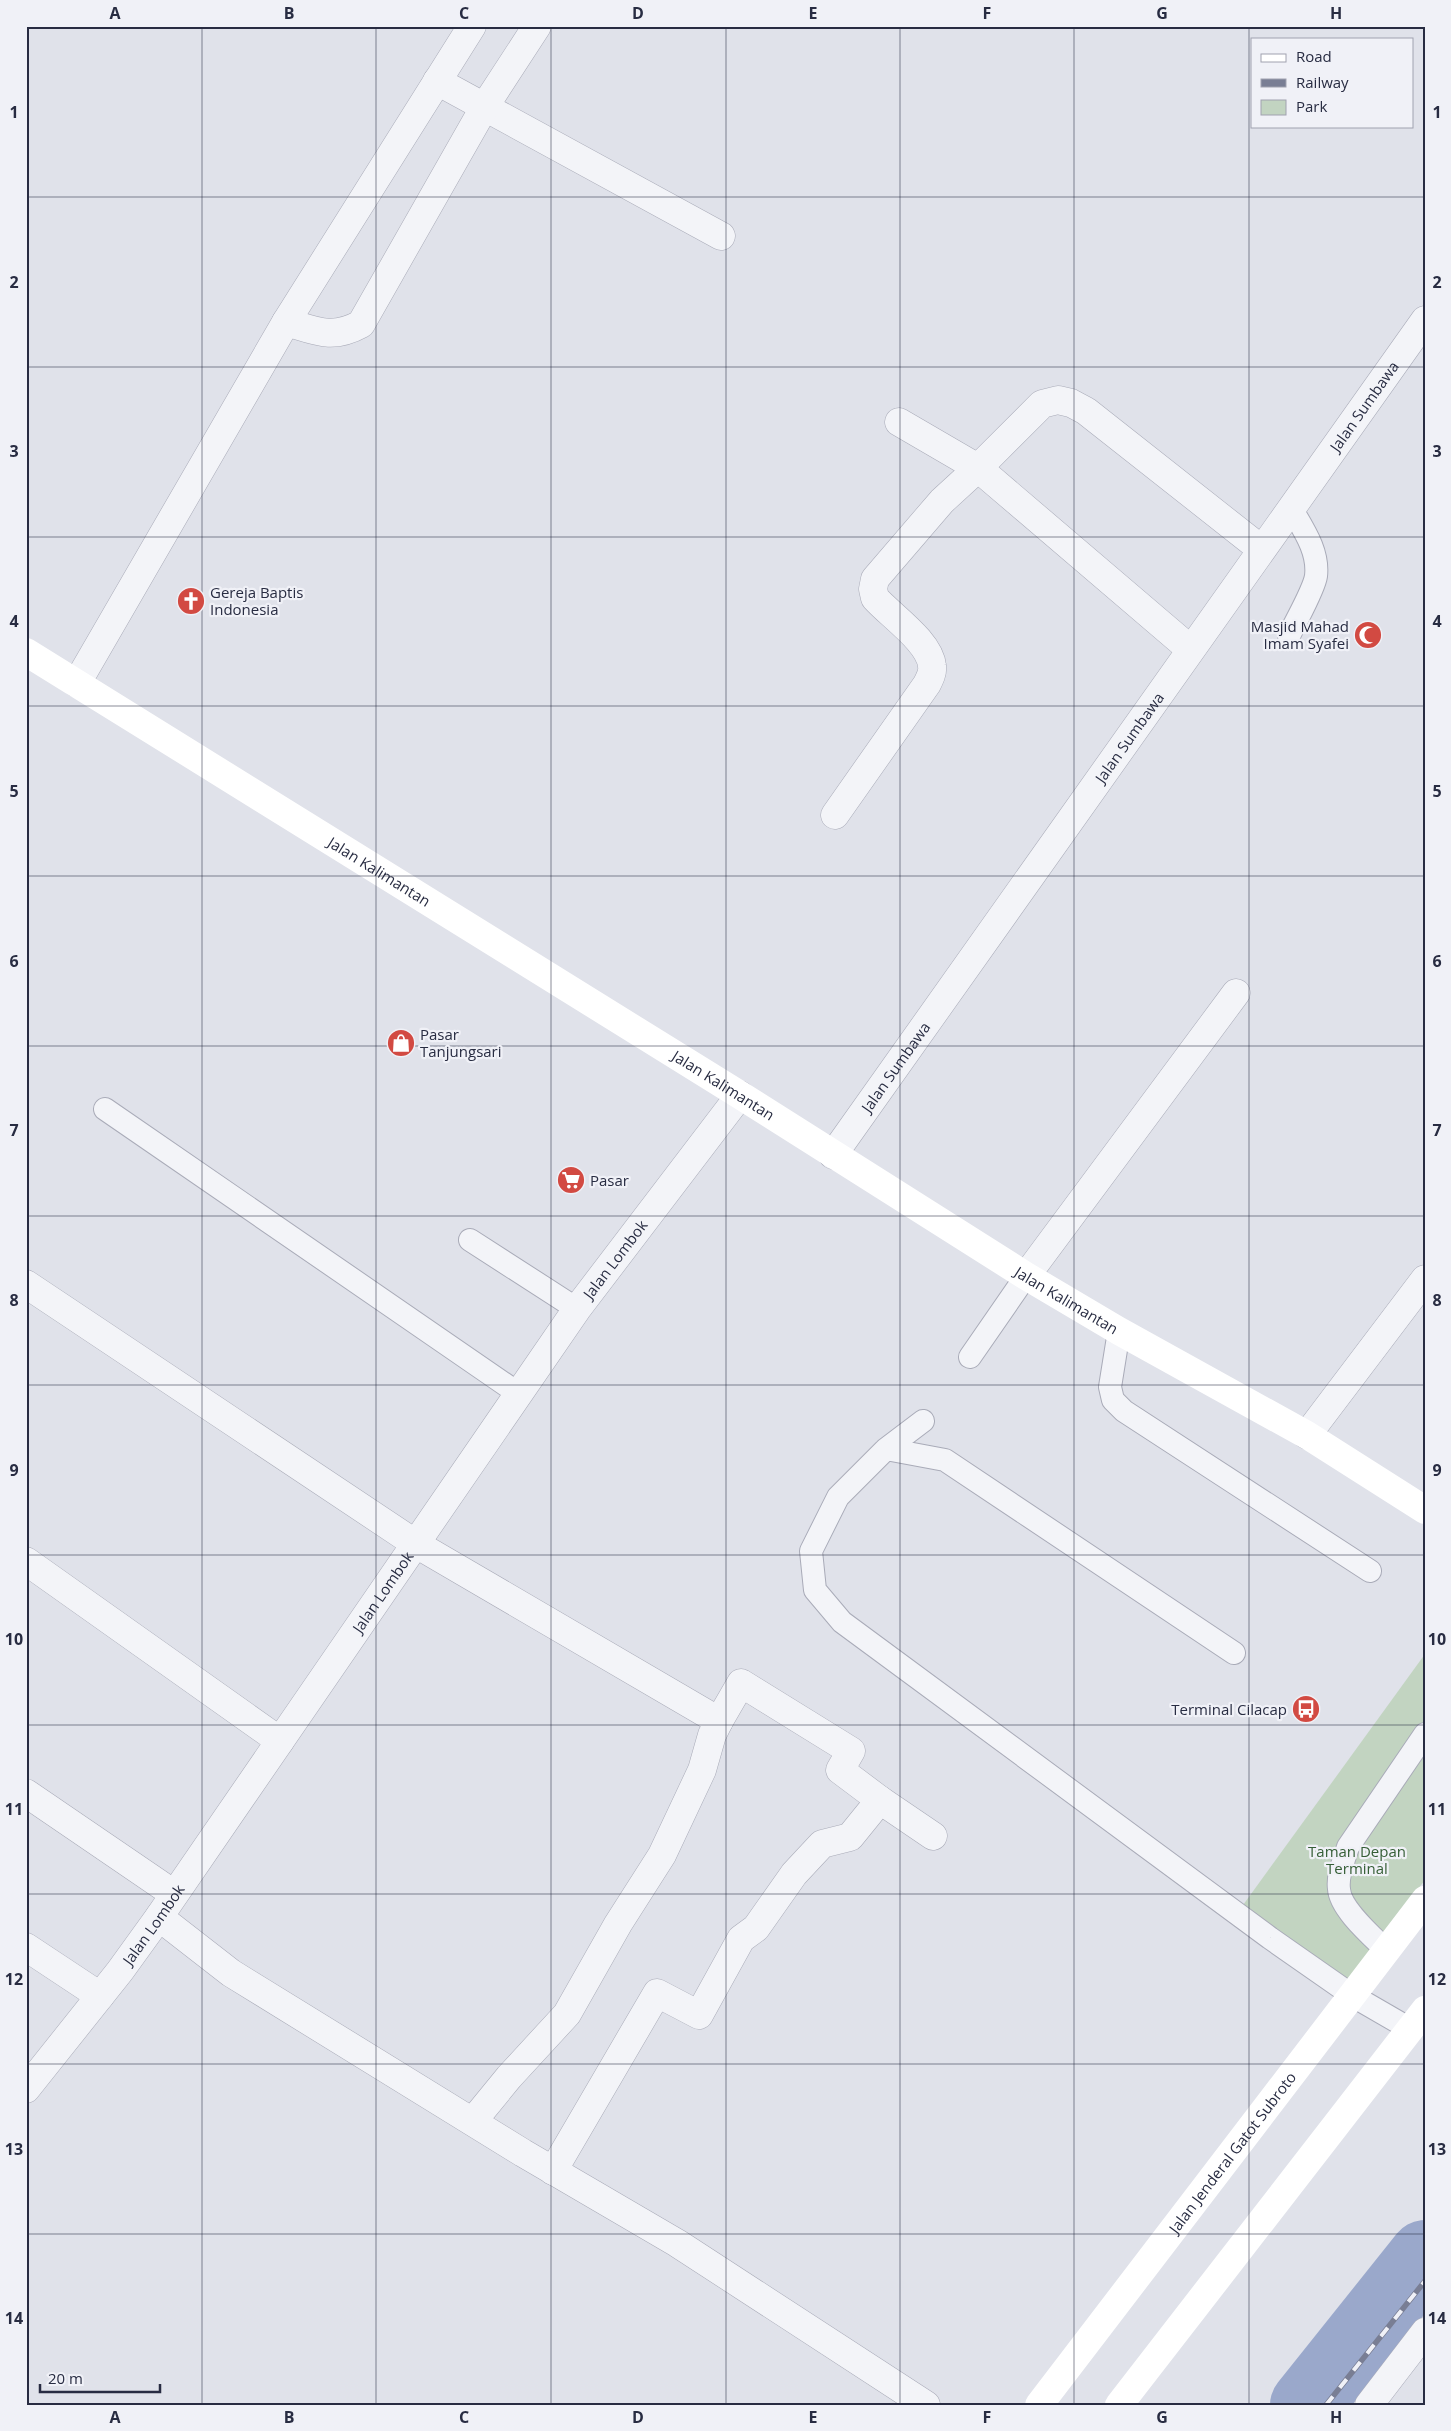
<svg xmlns="http://www.w3.org/2000/svg" width="1451" height="2431" viewBox="0 0 1451 2431" font-family="'Open Sans',sans-serif">
  <style>
    .green { fill: #c2d4c1 }
    .lines { fill: none; stroke-linecap: round; stroke-linejoin: round }
    .river { stroke: #9aa8cb; stroke-width: 72 }
    .lane-casing { stroke: #a9abb8; stroke-width: 24 }
    .street-casing { stroke: #a9abb8; stroke-width: 29 }
    .lane { stroke: #f3f4f8; stroke-width: 22 }
    .street { stroke: #f3f4f8; stroke-width: 28 }
    .secondary { stroke: #fff; stroke-width: 28 }
    .rail-casing { stroke: #797e94; stroke-width: 5.5 }
    .rail { stroke: #f0f1f7; stroke-width: 4; stroke-dasharray: 11; stroke-linecap: butt }
    .grid { fill: none; stroke: #282c42; stroke-width: 1; stroke-opacity: 0.55 }
    .labels { text-anchor: middle; dominant-baseline: central; stroke-width: 4.5; stroke-linejoin: round; paint-order: stroke }
    .street-label { font-size: 15px; fill: #282c42; stroke: #f0f1f7 }
    .poi-label { font-size: 15px; fill: #282c42; stroke: #f0f1f7; text-anchor: start }
    .park-label { font-size: 15px; fill: #355e36; stroke: #f0f1f7 }
    .neatline { fill: none; stroke: #282c42; stroke-width: 2 }
    .grid-label { font-size: 16px; text-anchor: middle; font-weight: bold; fill: #282c42 }
  </style>
  <rect width="100%" height="100%" fill="#e0e2ea"/>
  <path class="green" d="M 1425,1654 L 1425,1880 L 1348,1979 L 1238,1912 Z"/>
  <g class="lines">
    <path class="river" d="M 1306,2405 L 1425,2256"/>
    <defs>
      <path id="lane" d="M 1289,636 C 1295,622 1314,590 1316,576 C 1319,551 1303,529 1291,508
        M 105,1109 L 519,1394
        M 470,1240 L 577,1309
        M 1119,1331 L 1110,1387 L 1113,1400 L 1124,1411 L 1370,1571
        M 970,1357 L 1026,1276
        M 886,1449 L 923,1421
        M 1234,1653 L 945,1460 L 886,1449 L 838,1497 L 811,1551 L 815,1590 L 842,1622 L 1270,1938 L 1353,1996 L 1410,2029
        M 1387,1951 C 1373,1937 1340,1909 1339,1889 C 1337,1875 1344,1860 1348,1847 L 1425,1734"/>
      <g id="street">
        <path d="M 437,81 L 721,236"/>
        <path d="M 286,322 C 316,331 332,340 361,324 L 485,106 L 537,26"/>
        <path d="M 899,422 L 978,468 L 1190,649"/>
        <path d="M 77,683 L 286,322 L 472,26"/>
        <path d="M 835,815 L 927,684 C 930,678 933,672 932,666 C 930,642 891,616 875,598 L 873,589 L 875,579 L 942,501 L 978,468 L 1042,404 L 1058,400 L 1071,403 L 1086,411 L 1261,549"/>
        <path id="s1" d="M 833,1155 L 1425,320"/>
        <path d="M 1026,1276 L 1236,993"/>
        <path d="M 26,1284 L 416,1544 L 719,1721 L 712,1735 L 702,1770 L 662,1855 L 618,1924 L 567,2014 L 509,2077 L 473,2121"/>
        <path d="M 1307,1435 L 1425,1279"/>
        <path d="M 26,1561 L 280,1741"/>
        <path d="M 719,1721 L 741,1683 L 851,1751 L 840,1770 L 880,1800"/>
        <path d="M 26,1793 L 174,1894"/>
        <path d="M 159,1917 L 231,1973 L 523,2153 L 677,2243 L 926,2405"/>
        <path d="M 26,1947 L 100,1996"/>
        <path id="s2" d="M 26,2089 L 120,1971 L 159,1917 L 577,1309 L 740,1095"/>
        <path d="M 553,2171 L 657,1993 L 699,2015 L 741,1939 L 756,1928 L 794,1874 L 822,1844 L 850,1837 L 880,1800 L 933,1836"/>
        <path d="M 1369,2405 L 1425,2332"/>
      </g>
    </defs>
    <use href="#lane" class="lane-casing"/>
    <use href="#street" class="street-casing"/>
    <use href="#lane" class="lane"/>
    <use href="#street" class="street"/>
    <g class="secondary">
      <path id="s3" d="M 26,652 L 740,1095 L 1026,1276 L 1119,1331 L 1307,1435 L 1425,1510"/>
      <path id="s4" d="M 1039,2405 L 1425,1900"/>
      <path d="M 1119,2405 L 1425,2010"/>
    </g>
    <defs>
      <path id="rail" d="M 1326,2405 L 1425,2281"/>
    </defs>
    <use href="#rail" class="rail-casing"/>
    <use href="#rail" class="rail"/>
  </g>
  <path class="grid" d="M 202,26 L 202,2405M 376,26 L 376,2405M 551,26 L 551,2405M 726,26 L 726,2405M 900,26 L 900,2405M 1074,26 L 1074,2405M 1249,26 L 1249,2405M 26,197 L 1425,197M 26,367 L 1425,367M 26,537 L 1425,537M 26,706 L 1425,706M 26,876 L 1425,876M 26,1046 L 1425,1046M 26,1216 L 1425,1216M 26,1385 L 1425,1385M 26,1555 L 1425,1555M 26,1725 L 1425,1725M 26,1894 L 1425,1894M 26,2064 L 1425,2064M 26,2234 L 1425,2234"/>
  <defs>
    <symbol id="church-disc" viewBox="-11 -11 22 22"><circle r="9.5" fill="#d24a42" stroke="#f0f1f7"/><path d="M-1.2-6h2.4v3.5h3.3v2.4h-3.3V6h-2.4V-.1h-3.3v-2.4h3.3Z" fill="#fff"/></symbol>
    <symbol id="mosque-disc" viewBox="-11 -11 22 22"><circle r="9.5" fill="#d24a42" stroke="#f0f1f7"/><path d="M3.5-4.9A6 6 0 1 0 3.5 4.9A5 5 0 1 1 3.5-4.9Z" fill="#fff"/></symbol>
    <symbol id="shop-disc" viewBox="-11 -11 22 22"><circle r="9.5" fill="#d24a42" stroke="#f0f1f7"/><path d="M-5-2.5h2.3a2.7 3.5 0 0 1 5.4 0H5L5.5 6h-11ZM-1.5-2.5h3a1.5 2.3 0 0 0-3 0Z" fill="#fff"/></symbol>
    <symbol id="supermarket-disc" viewBox="-11 -11 22 22"><circle r="9.5" fill="#d24a42" stroke="#f0f1f7"/><path d="M-6-5.5h2.5l.6 2H6L4.5 2H-2.5L-4.4-4H-6ZM-1.5 3.2a1.3 1.3 0 1 0 .1 0ZM3 3.2a1.3 1.3 0 1 0 .1 0Z" fill="#fff"/></symbol>
    <symbol id="bus-disc" viewBox="-11 -11 22 22"><circle r="9.5" fill="#d24a42" stroke="#f0f1f7"/><path d="M-5-6H5V4H4V6H2V4H-2V6H-4V4H-5ZM-3.5-4V0h7V-4ZM-3.5 1.2v1.5H-2V1.2ZM2 1.2v1.5H3.5V1.2Z" fill="#fff"/></symbol>
  </defs>
  <g fill-rule="evenodd">
    <use href="#church-disc" x="175" y="585" width="32" height="32"/>
    <use href="#mosque-disc" x="1352" y="619" width="32" height="32"/>
    <use href="#shop-disc" x="385" y="1027" width="32" height="32"/>
    <use href="#supermarket-disc" x="555" y="1164" width="32" height="32"/>
    <use href="#bus-disc" x="1290" y="1693" width="32" height="32"/>
  </g>
  <g class="labels">
    <g class="street-label">
      <text stroke="none"><textPath href="#s1" startOffset="918">Jalan Sumbawa</textPath></text>
      <text stroke="none"><textPath href="#s1" startOffset="512">Jalan Sumbawa</textPath></text>
      <text stroke="none"><textPath href="#s3" startOffset="416">Jalan Kalimantan</textPath></text>
      <text stroke="none"><textPath href="#s1" startOffset="108">Jalan Sumbawa</textPath></text>
      <text stroke="none"><textPath href="#s3" startOffset="821">Jalan Kalimantan</textPath></text>
      <text stroke="none"><textPath href="#s2" startOffset="1018">Jalan Lombok</textPath></text>
      <text stroke="none"><textPath href="#s3" startOffset="1226">Jalan Kalimantan</textPath></text>
      <text stroke="none"><textPath href="#s2" startOffset="612">Jalan Lombok</textPath></text>
      <text stroke="none"><textPath href="#s2" startOffset="208">Jalan Lombok</textPath></text>
      <text stroke="none"><textPath href="#s4" startOffset="318">Jalan Jenderal Gatot Subroto</textPath></text>
    </g>
    <g class="poi-label">
      <text x="210" y="592">Gereja Baptis<tspan x="210" dy="17">Indonesia</tspan></text>
      <text x="1349" y="626" text-anchor="end">Masjid Mahad<tspan x="1349" dy="17">Imam Syafei</tspan></text>
      <text x="420" y="1034">Pasar<tspan x="420" dy="17">Tanjungsari</tspan></text>
      <text x="590" y="1180">Pasar</text>
      <text x="1287" y="1709" text-anchor="end">Terminal Cilacap</text>
    </g>
    <g class="park-label">
      <text x="1357" y="1851">Taman Depan<tspan x="1357" dy="17">Terminal</tspan></text>
    </g>
  </g>
  <rect width="1451" height="2431" fill="none" stroke="#f0f1f7" stroke-width="55"/>
  <rect x="1251" y="38" width="162" height="90" fill="#f0f1f7" stroke="#a0a2af"/>
  <rect x="1261" y="54" width="25" height="8" fill="#ffffff" stroke="#a0a2af"/>
  <text x="1296" y="62" font-size="15" fill="#282c42">Road</text>
  <rect x="1261" y="79" width="25" height="8" fill="#797e94" stroke="#a0a2af"/>
  <text x="1296" y="88" font-size="15" fill="#282c42">Railway</text>
  <rect x="1261" y="100" width="25" height="15" fill="#c2d4c1" stroke="#a0a2af"/>
  <text x="1296" y="112" font-size="15" fill="#282c42">Park</text>
  <path d="M40 2384v8h120v-8" fill="none" stroke="#282c42" stroke-width="2.5"/>
  <text x="48" y="2384" font-size="15" fill="#282c42" stroke="#f0f1f7" stroke-width="4" paint-order="stroke">20 m</text>
  <rect x="28" y="28" width="1396" height="2376" class="neatline"/>
  <g class="grid-label">
    <text x="115" y="19">A</text>
    <text x="289" y="19">B</text>
    <text x="464" y="19">C</text>
    <text x="638" y="19">D</text>
    <text x="813" y="19">E</text>
    <text x="987" y="19">F</text>
    <text x="1162" y="19">G</text>
    <text x="1336" y="19">H</text>
    <text x="14" y="118">1</text>
    <text x="1437" y="118">1</text>
    <text x="14" y="288">2</text>
    <text x="1437" y="288">2</text>
    <text x="14" y="457">3</text>
    <text x="1437" y="457">3</text>
    <text x="14" y="627">4</text>
    <text x="1437" y="627">4</text>
    <text x="14" y="797">5</text>
    <text x="1437" y="797">5</text>
    <text x="14" y="967">6</text>
    <text x="1437" y="967">6</text>
    <text x="14" y="1136">7</text>
    <text x="1437" y="1136">7</text>
    <text x="14" y="1306">8</text>
    <text x="1437" y="1306">8</text>
    <text x="14" y="1476">9</text>
    <text x="1437" y="1476">9</text>
    <text x="14" y="1645">10</text>
    <text x="1437" y="1645">10</text>
    <text x="14" y="1815">11</text>
    <text x="1437" y="1815">11</text>
    <text x="14" y="1985">12</text>
    <text x="1437" y="1985">12</text>
    <text x="14" y="2155">13</text>
    <text x="1437" y="2155">13</text>
    <text x="14" y="2324">14</text>
    <text x="1437" y="2324">14</text>
    <text x="115" y="2423">A</text>
    <text x="289" y="2423">B</text>
    <text x="464" y="2423">C</text>
    <text x="638" y="2423">D</text>
    <text x="813" y="2423">E</text>
    <text x="987" y="2423">F</text>
    <text x="1162" y="2423">G</text>
    <text x="1336" y="2423">H</text>
  </g>
</svg>
